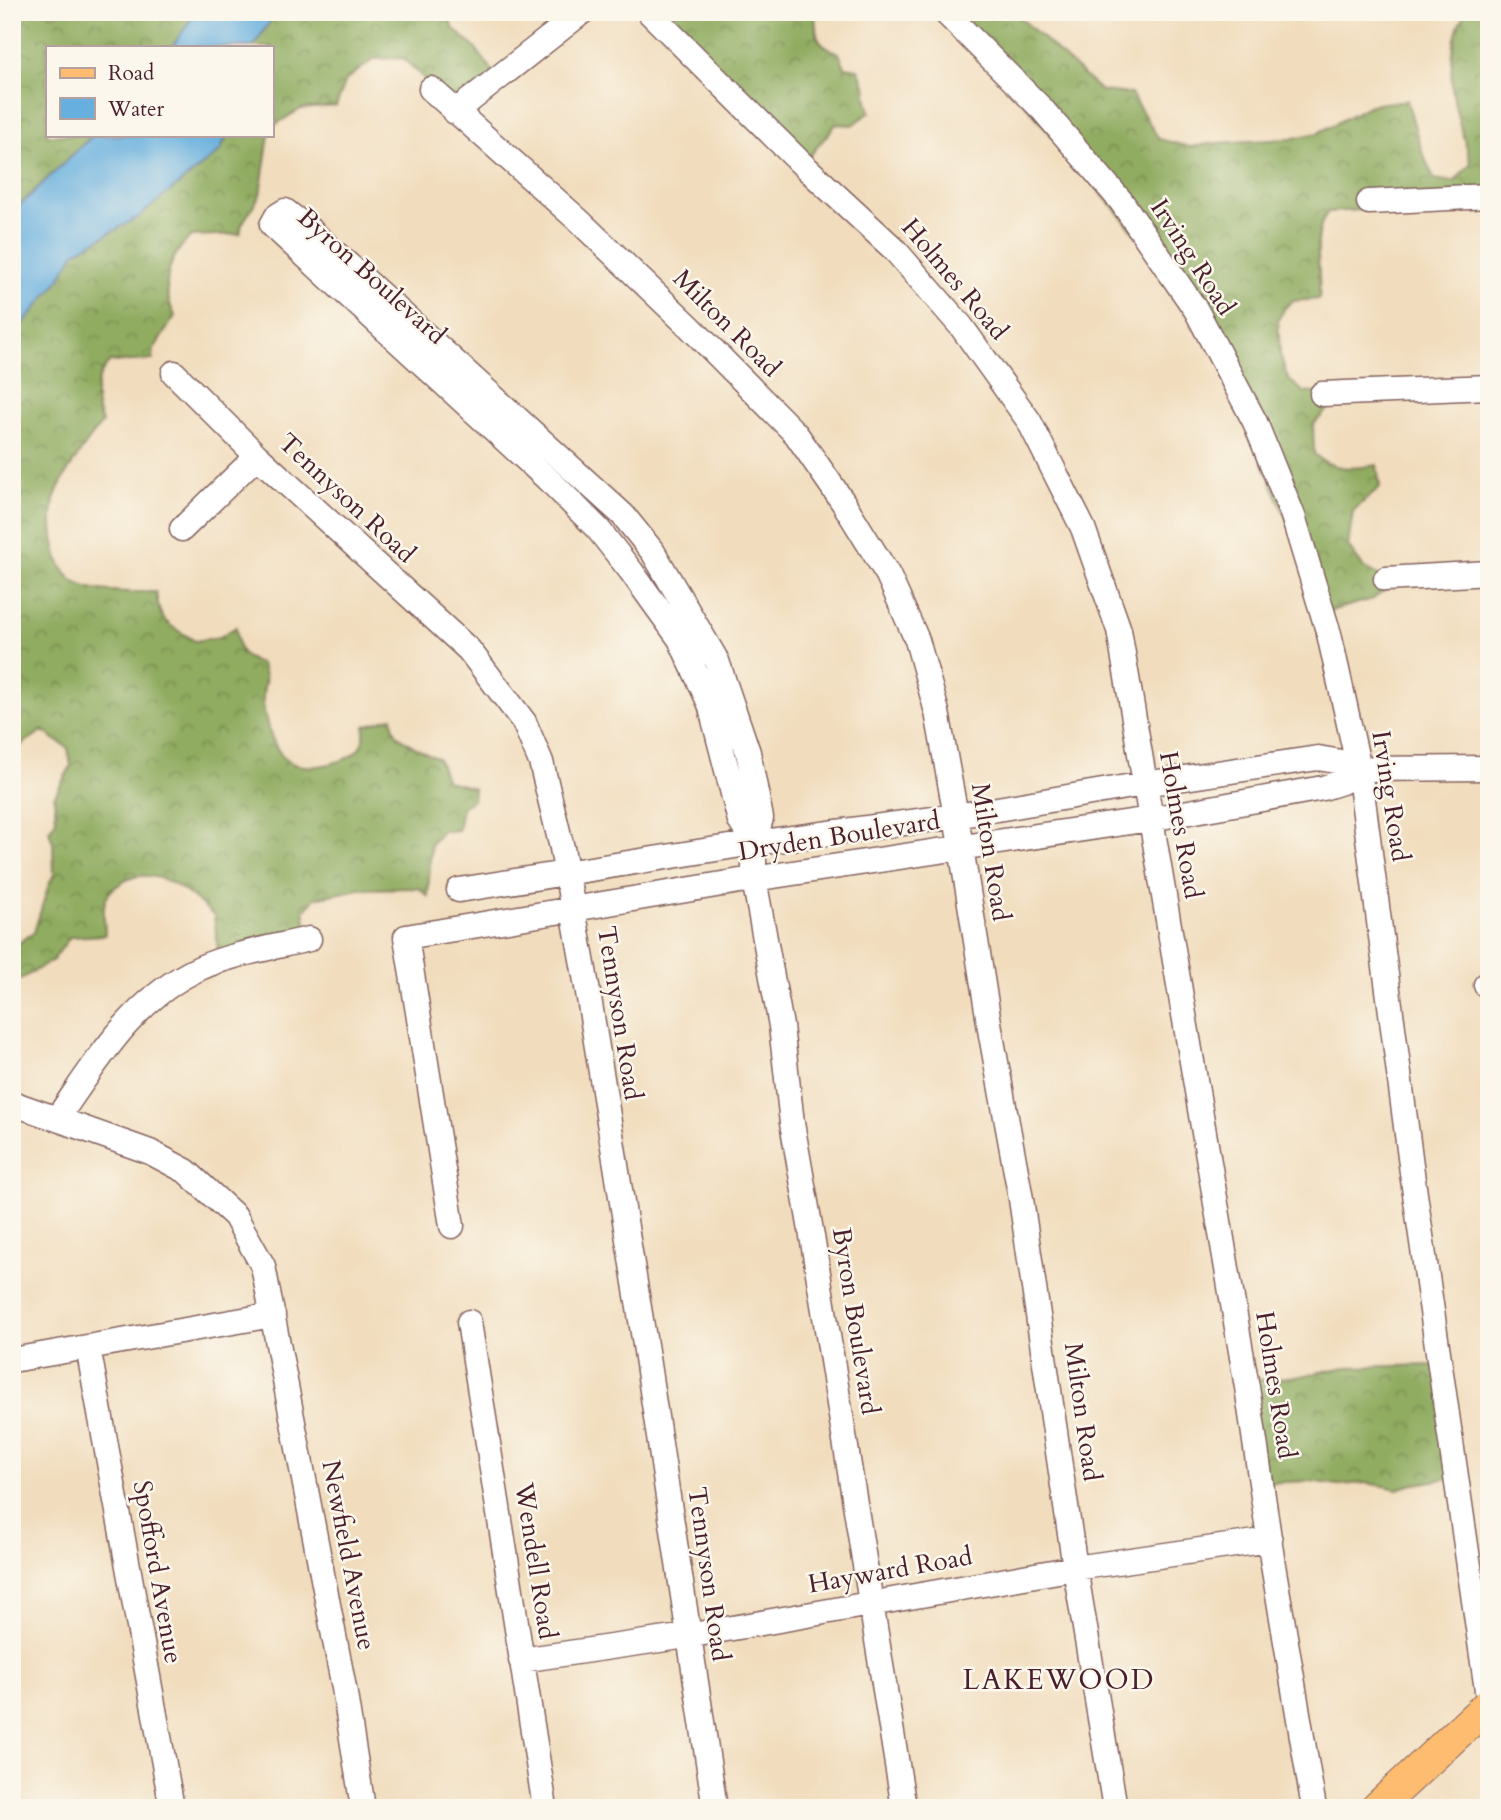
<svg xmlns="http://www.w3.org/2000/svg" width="1501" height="1820" viewBox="0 0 1501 1820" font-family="Cardo,serif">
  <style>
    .forest { fill: url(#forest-crowns); stroke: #6d6646; stroke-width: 2 }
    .water { fill: #66afde; stroke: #586784; stroke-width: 2 }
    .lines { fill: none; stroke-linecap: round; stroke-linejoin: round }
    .minor-casing { stroke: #84625e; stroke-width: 27 }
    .major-casing { stroke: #84625e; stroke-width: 34 }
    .minor { stroke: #fff; stroke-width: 24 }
    .major { stroke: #fdbc70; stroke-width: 32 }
    .labels { text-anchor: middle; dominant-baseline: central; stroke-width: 5; stroke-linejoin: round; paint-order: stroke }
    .street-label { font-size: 26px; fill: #4a1f2b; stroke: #fbf7ec }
    .neighbourhood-label { font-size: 28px; letter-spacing: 2px; fill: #4a1f2b; stroke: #fbf7ec }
  </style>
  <defs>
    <pattern id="forest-crowns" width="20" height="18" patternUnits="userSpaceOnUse" patternTransform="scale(1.75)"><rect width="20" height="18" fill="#90ac60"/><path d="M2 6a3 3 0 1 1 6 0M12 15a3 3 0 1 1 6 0" fill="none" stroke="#788b4f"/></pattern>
  </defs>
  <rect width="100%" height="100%" fill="#fbf7ec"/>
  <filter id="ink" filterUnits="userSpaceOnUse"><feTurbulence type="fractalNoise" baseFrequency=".0143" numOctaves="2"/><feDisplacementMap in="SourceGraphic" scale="14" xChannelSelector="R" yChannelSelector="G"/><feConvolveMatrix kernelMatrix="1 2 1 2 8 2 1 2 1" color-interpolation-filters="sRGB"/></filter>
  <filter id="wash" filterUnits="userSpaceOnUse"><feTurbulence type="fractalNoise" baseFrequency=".00686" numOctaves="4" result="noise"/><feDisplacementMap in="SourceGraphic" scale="28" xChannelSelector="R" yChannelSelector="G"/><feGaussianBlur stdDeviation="1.57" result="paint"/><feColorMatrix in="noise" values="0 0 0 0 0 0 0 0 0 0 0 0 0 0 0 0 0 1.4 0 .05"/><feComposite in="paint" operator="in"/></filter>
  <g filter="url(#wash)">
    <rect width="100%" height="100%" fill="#f1ddbd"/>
    <path class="forest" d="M 12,12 L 48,12 L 51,15 L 61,12 L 196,12 L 172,47 L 47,47 L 47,135 L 93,135 L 12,212 Z
      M 276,12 L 448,12 L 452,27 L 477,50 L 494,73 L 453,107 L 403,58 L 374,59 L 346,80 L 336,106 L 301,109 L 271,127 L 271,47 L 253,47 Z
      M 653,12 L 815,12 C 816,36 815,43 839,53 L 845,67 L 858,69 L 867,90 L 865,92 L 870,112 L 853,125 L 836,124 L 804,163 Z
      M 947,12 L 1014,12 L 1101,91 L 1131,94 L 1159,139 L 1190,147 L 1216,143 L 1289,139 L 1318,133 L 1370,105 L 1407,100 L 1422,152 L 1434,179 L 1454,182 L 1471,163 C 1465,141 1456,117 1453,93 C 1450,76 1452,31 1463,18 L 1462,12 L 1489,12 L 1489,202 L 1328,212 C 1310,235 1322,270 1319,299 L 1292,301 L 1285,308 L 1278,320 L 1280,354 L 1288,379 L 1304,392 L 1340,396 L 1313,425 L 1314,454 C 1332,471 1353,469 1377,465 L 1380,487 L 1353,511 L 1348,546 L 1364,568 L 1394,583 L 1373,599 L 1326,612 L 1196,305 Z
      M 227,135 L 269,135 L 260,195 L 242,224 L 240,234 L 191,236 C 167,259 160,286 175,316 L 154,349 L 153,360 L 110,362 C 93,378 93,401 102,423 C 88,441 58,480 54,501 C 49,523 53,563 71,579 C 88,594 134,592 156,592 C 159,625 169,624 195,641 L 220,637 L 236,627 C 238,649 239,657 261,664 C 269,684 264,677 263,695 C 262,714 271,741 282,756 C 296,774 342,766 357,751 C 364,744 364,735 365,726 L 392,717 C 393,723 393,730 397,734 C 400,740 431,756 438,758 L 447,781 L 474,788 L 473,800 L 462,807 L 458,830 L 442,831 L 431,844 L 428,896 L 418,888 L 359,889 L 315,898 L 304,911 L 309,939 L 219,960 L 214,916 C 192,895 156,862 123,882 C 115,887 107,892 105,902 C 102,911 105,925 105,935 L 70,937 L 53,960 L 19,980 L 12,981 L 12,948 L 34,932 L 48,887 L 54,874 L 53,843 L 49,831 L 56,820 L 54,797 L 71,766 L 68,748 L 42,731 L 17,748 L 12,747 L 12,337 L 57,283 L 75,252 L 137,217 L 220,151 Z
      M 1435,1365 L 1456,1477 L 1410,1485 L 1398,1489 L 1367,1483 L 1338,1485 L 1310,1481 L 1265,1483 L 1247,1381 L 1301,1376 L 1346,1367 Z"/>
    <path class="water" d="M 196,12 L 276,12 L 253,47 L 172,47 Z
      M 93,135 L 227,135 L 220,151 L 137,218 L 75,252 L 57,283 L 12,337 L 12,213 Z"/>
  </g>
  <g filter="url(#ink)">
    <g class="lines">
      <defs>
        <path id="minor" d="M 649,12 L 802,164 L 894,249 L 961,326 L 1029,421 L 1083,528 L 1119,630 L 1247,1387 L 1273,1565 L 1314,1808
          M 945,12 L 1042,109 L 1121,201 L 1196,310 L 1255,422 L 1293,516 L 1329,634 L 1359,769 L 1413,1180 L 1489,1704
          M 431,89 L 577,219 L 690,327 L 796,434 L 843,502 L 888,575 L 917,640 L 937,712 L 956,816 L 991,1035 L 1021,1199 L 1075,1568 L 1115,1808
          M 455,112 L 582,12
          M 1369,202 L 1489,196
          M 174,373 L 257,456 L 469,650 L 524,722 L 541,762 L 562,848 L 589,998 L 646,1351 L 715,1808
          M 1322,394 L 1489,387
          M 182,529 L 257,456
          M 1386,579 L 1489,573
          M 754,843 L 740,821 L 710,704 L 680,639 L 631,571 L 598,529 L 553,484 L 272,225 L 277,216 L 285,211 L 311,231 L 623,515 L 653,552 L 717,661 L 748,752 L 761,818 L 754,843 L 754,879 L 781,1026 L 792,1123 L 813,1242 L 904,1808
          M 459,890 L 754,843 L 956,816 L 1144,784 L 1318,758 L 1341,762 L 1359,769 L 1489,768
          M 1486,985 L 1489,985
          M 12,1103 L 150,1152 L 186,1171 L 235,1216 L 263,1266 L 344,1688 L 363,1808
          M 58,1117 C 98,1060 134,998 200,968 C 231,954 276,947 309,939
          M 452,1226 L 406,937 L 740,881 L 1150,819 L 1323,788 L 1342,782 L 1359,769
          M 469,1322 L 545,1808
          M 88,1347 L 172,1808
          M 12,1360 L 273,1315
          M 521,1660 L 687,1636 L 1075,1568 L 1270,1540"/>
        <path id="major" d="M 1377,1808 L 1489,1704"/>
      </defs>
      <use href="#minor" class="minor-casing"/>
      <use href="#major" class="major-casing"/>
      <use href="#minor" class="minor"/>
      <use href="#major" class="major"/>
    </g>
  </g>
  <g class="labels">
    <g class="street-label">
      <text transform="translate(1193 257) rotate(57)">Irving Road</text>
      <text transform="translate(372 276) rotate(42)">Byron Boulevard</text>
      <text transform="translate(955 279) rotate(50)">Holmes Road</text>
      <text transform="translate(727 323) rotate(45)">Milton Road</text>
      <text transform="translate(347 498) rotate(43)">Tennyson Road</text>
      <text transform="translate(1391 796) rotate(81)">Irving Road</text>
      <text transform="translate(1181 825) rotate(80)">Holmes Road</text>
      <text transform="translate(839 836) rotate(-9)">Dryden Boulevard</text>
      <text transform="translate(991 852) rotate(81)">Milton Road</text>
      <text transform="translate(620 1013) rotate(81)">Tennyson Road</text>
      <text transform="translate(856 1321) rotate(81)">Byron Boulevard</text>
      <text transform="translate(1276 1385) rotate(81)">Holmes Road</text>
      <text transform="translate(1083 1412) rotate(82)">Milton Road</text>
      <text transform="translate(349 1555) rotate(79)">Newfield Avenue</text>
      <text transform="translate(536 1561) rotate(81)">Wendell Road</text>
      <text transform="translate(890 1570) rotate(-10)">Hayward Road</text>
      <text transform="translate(158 1572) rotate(80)">Spofford Avenue</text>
      <text transform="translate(709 1574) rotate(82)">Tennyson Road</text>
    </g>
    <g class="neighbourhood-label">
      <text x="1059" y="1680">LAKEWOOD</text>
    </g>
  </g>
  <rect width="1501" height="1820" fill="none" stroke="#fbf7ec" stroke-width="42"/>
  <rect x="46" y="46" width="228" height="91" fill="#fbf7ec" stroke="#b4a19f" stroke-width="2"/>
  <rect x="60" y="68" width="35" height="10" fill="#fdbc70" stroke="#b4a19f" stroke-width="2"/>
  <text x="108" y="80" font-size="21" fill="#4a1f2b">Road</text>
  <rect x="60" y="98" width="35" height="21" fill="#66afde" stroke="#b4a19f" stroke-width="2"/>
  <text x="108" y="116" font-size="21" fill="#4a1f2b">Water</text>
</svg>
